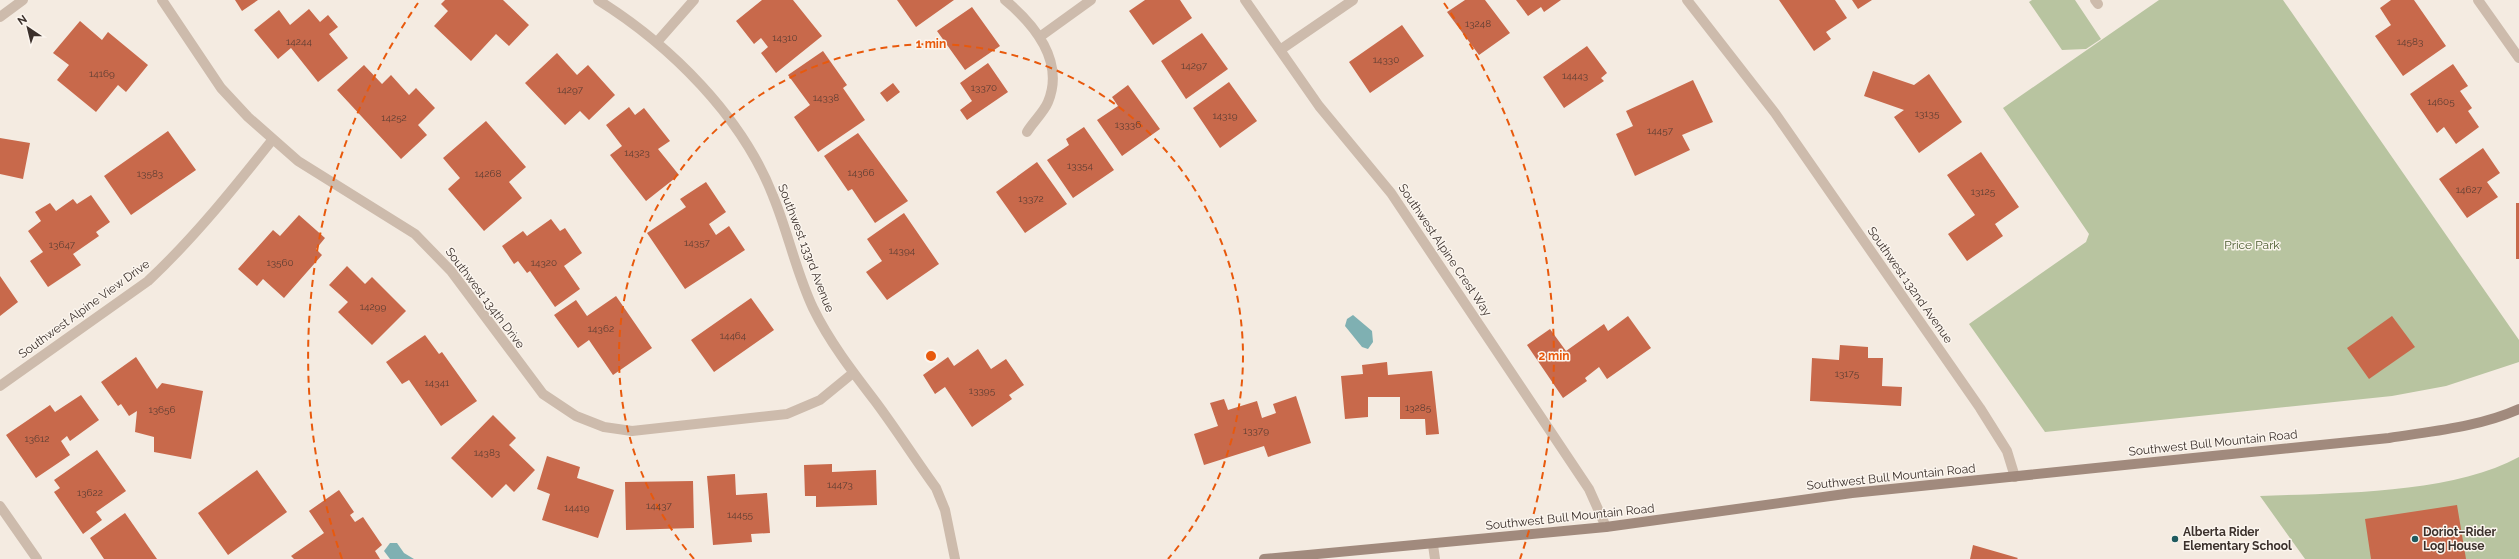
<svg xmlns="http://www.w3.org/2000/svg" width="2519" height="559" viewBox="0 0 2519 559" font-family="Raleway,sans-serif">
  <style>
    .green { fill: #b8c4a0 }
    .water { fill: #7fb0b2 }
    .building { fill: #c8694b }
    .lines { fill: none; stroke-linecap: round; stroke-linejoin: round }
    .street { stroke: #cdbbac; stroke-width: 10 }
    .secondary { stroke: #a18a7d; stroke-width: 10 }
    .ring { fill: none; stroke: #e8590c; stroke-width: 2; stroke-dasharray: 7 5 }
    .poi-dot { fill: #1f5a5e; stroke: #fbf5ee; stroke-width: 1.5 }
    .labels { text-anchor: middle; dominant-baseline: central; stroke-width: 3; stroke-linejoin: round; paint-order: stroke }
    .number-label { font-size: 10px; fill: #5e3e33 }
    .park-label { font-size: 12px; fill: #4a5a2e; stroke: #fbf5ee }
    .street-label { font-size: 12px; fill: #3b302b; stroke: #fbf5ee }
    .poi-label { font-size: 12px; font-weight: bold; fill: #3b302b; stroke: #fbf5ee; text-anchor: start }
    .centre { fill: #e8590c; stroke: #fbf5ee; stroke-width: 2 }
    .ring-label { font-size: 12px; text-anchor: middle; font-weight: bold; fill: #e8590c; stroke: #fbf5ee; stroke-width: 3; stroke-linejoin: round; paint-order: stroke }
  </style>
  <rect width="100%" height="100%" fill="#f4ebe1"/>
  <path class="green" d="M 2032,0 L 2075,0 L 2101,39 L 2086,49 L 2062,50 L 2029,2 Z
    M 2159,0 L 2283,0 L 2519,340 L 2519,362 L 2446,386 L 2392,396 L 2045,432 L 1969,324 L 2086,242 L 2089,234 L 2003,108 Z
    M 2519,457 L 2519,559 L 2305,559 L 2260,496 C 2337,493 2452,494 2519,457 Z"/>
  <path class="water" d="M 1353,315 L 1372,331 L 1373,342 L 1368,349 L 1362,347 L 1345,326 L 1347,319 Z
    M 390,543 L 397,543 L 404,553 L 414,559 L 390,559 L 384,551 Z"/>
  <path class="building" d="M 235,0 L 258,0 L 242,11 Z
    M 445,0 L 503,0 L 529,25 L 509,46 L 496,34 L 471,61 L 434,26 L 448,11 L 441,4 Z
    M 762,0 L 793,0 L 822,36 L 776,73 L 761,53 L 768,47 L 761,38 L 754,44 L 736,21 Z
    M 897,0 L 954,0 L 916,27 Z
    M 1145,0 L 1180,0 L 1192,18 L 1153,45 L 1129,11 Z
    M 1465,0 L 1485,0 L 1510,33 L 1479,55 L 1447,12 Z
    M 1516,0 L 1561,0 L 1544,12 L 1541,7 L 1528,16 Z
    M 1779,0 L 1835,0 L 1847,18 L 1826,32 L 1831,39 L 1814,51 Z
    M 1852,0 L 1872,0 L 1858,9 Z
    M 2391,0 L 2414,0 L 2446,46 L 2403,76 L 2375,36 L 2391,25 L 2380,8 Z
    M 972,7 L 1000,46 L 965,70 L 937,31 Z
    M 309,9 L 320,22 L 328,15 L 338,27 L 329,34 L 348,58 L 318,82 L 291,48 L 278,59 L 254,30 L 279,10 L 290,25 Z
    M 80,21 L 102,40 L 108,32 L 148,65 L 126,92 L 118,85 L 96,112 L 57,80 L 69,65 L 53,53 Z
    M 1402,25 L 1424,56 L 1370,93 L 1349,62 Z
    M 1202,33 L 1228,69 L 1186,99 L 1161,61 Z
    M 1587,46 L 1607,73 L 1601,78 L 1604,81 L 1564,108 L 1543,77 Z
    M 823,51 L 847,85 L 843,88 L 865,120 L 818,152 L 794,117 L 810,105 L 788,75 Z
    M 557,53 L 577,75 L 588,65 L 615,95 L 589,120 L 580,111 L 565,125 L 525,83 Z
    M 988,63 L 1008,92 L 967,120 L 960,110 L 972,101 L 960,83 Z
    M 2453,64 L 2468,86 L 2460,91 L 2472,108 L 2468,111 L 2479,127 L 2456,144 L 2444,127 L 2437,133 L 2410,94 Z
    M 364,65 L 382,84 L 391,75 L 409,95 L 416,88 L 435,108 L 418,125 L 427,135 L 401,159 L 337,90 Z
    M 1873,71 L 1914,85 L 1929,74 L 1962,122 L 1919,153 L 1894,117 L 1904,110 L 1864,96 Z
    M 1693,80 L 1713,122 L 1682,135 L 1690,150 L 1635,176 L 1616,134 L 1633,126 L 1626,111 Z
    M 1229,82 L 1257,121 L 1220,148 L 1193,108 Z
    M 893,83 L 900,92 L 887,102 L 880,93 Z
    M 1128,85 L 1160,129 L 1122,156 L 1097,120 L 1118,106 L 1112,97 Z
    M 629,107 L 635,115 L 644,108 L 670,141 L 658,149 L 679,175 L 646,201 L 610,155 L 622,146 L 606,125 Z
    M 486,121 L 526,167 L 509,182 L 522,198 L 484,231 L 448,189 L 460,178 L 443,158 Z
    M 1084,127 L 1114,170 L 1073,198 L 1047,160 L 1069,145 L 1066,139 Z
    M 168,131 L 196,170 L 131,215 L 104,176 Z
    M 858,133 L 908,201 L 875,223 L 852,189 L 848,191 L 824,156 Z
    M 0,138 L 30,143 L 23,179 L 0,174 Z
    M 2483,148 L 2500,173 L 2487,182 L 2498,197 L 2467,218 L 2439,179 Z
    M 1981,152 L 2019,207 L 1995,224 L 2003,236 L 1967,261 L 1948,234 L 1975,215 L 1947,175 Z
    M 1037,162 L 1067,204 L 1025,233 L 996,192 Z
    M 706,182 L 726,212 L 709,224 L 716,235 L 729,226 L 745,250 L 685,289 L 647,233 L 686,207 L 680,199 Z
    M 91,195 L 110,222 L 96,232 L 99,236 L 73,254 L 81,265 L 48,287 L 30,261 L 43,252 L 28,231 L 41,221 L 35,212 L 50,203 L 56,211 L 73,199 L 77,204 Z
    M 2516,203 L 2519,203 L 2519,259 L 2516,259 Z
    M 904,213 L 939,264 L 887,300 L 866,272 L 882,261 L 867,239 Z
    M 299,215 L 325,238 L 316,249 L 322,255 L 284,298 L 263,279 L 257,286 L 238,269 L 273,230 L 280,236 Z
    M 551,219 L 560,231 L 565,228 L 582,253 L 564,266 L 580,289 L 555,307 L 530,271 L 527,273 L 518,261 L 514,264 L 502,246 L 523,231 L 527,236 Z
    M 347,266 L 365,284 L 372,277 L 406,311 L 372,345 L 338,312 L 348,302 L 329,285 Z
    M 0,276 L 18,302 L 0,316 Z
    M 616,296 L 652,348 L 613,375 L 589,340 L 578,348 L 554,315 L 576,300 L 587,316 Z
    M 751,298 L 774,330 L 714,372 L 691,340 Z
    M 1628,316 L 1651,348 L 1607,379 L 1599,367 L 1585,378 L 1587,381 L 1563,398 L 1527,345 L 1550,329 L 1566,351 L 1604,324 L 1608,331 Z
    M 2392,316 L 2415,347 L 2369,379 L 2347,348 Z
    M 425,335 L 439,354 L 442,352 L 477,401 L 441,426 L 409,380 L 402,384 L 386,362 Z
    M 1840,345 L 1868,347 L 1868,358 L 1883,358 L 1882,386 L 1902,387 L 1901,406 L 1810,401 L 1812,358 L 1839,360 Z
    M 978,349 L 991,369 L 1006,359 L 1024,385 L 1009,395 L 1012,399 L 972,427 L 945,387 L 935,394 L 923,375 L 948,357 L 954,366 Z
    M 136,357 L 157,389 L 162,383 L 203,391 L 191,459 L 154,452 L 154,437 L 135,432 L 137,411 L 129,416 L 121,404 L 118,406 L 101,382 Z
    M 1387,362 L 1388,375 L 1432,371 L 1439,434 L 1426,435 L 1425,419 L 1400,419 L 1400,397 L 1368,397 L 1368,417 L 1345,419 L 1341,376 L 1363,374 L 1362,365 Z
    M 81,395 L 99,420 L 70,441 L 67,436 L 61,441 L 70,455 L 36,478 L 6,435 L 50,405 L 55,412 Z
    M 1296,396 L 1311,443 L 1268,457 L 1264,446 L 1204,465 L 1194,434 L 1218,426 L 1210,403 L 1224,399 L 1228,410 L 1257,401 L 1262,418 L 1276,413 L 1273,404 Z
    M 493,415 L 516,438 L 509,445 L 535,470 L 514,492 L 506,484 L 492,498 L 451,458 Z
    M 97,450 L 126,491 L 96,512 L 102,520 L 83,534 L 54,492 L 60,488 L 54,480 Z
    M 547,456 L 580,467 L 577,478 L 614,490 L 598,538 L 542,520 L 550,494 L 537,489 Z
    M 832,464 L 832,472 L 876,470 L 877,505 L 816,507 L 816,496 L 805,496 L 804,465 Z
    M 257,470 L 287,512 L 228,555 L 198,513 Z
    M 735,474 L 736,495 L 767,493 L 770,533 L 751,534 L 752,542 L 713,545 L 707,476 Z
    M 693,481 L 694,528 L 626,530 L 625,482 Z
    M 339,490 L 354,512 L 350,515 L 355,522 L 363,517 L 382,545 L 375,551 L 380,559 L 294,559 L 291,556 L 324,533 L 309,511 Z
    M 2457,505 L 2466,559 L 2371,559 L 2365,519 Z
    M 125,513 L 157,559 L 104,559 L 90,538 Z
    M 1973,545 L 2018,558 L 2017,559 L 1970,559 Z"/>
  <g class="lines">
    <path class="street" d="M 162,0 L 221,88 L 248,117 L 298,161 L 415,234 L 451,271 L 543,394 L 576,416 L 604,427 L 632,431 L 787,414 L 820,400 L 853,373
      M 598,0 C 670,45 742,116 773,196 C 788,232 796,272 813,308 C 829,341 852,371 875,401 C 896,429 915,459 936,488 L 945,510 L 955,559
      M 1005,0 C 1034,24 1065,61 1048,102 C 1044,112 1033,122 1027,132
      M 1245,0 L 1319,106 L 1391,193 L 1589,489 L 1606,527
      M 1687,0 L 1775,113 L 1980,408 L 2007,451 L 2015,477
      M 2095,0 L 2098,4
      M 2478,0 L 2519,58
      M 0,17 L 23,0
      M 1041,36 L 1091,0
      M 657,42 L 694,0
      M 1280,50 L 1353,0
      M 0,386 L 148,281 C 194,238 234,188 273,139
      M 0,506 L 37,559
      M 1433,545 L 1435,559"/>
    <path class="secondary" d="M 1264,559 L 1606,527 L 1852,493 L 2389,438 C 2432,431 2479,427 2519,409"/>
  </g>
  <g class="ring">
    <path d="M694 559A312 312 0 1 1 1168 559"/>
    <path d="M342 559A623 623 0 0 1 418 3M1444 3A623 623 0 0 1 1520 559"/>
  </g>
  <g class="poi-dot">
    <circle cx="2175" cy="539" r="4"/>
    <circle cx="2415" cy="539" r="4"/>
  </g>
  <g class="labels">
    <g class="number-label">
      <text x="1478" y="23">13248</text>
      <text x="785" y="37">14310</text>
      <text x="299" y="41">14244</text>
      <text x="2410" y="41">14583</text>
      <text x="1386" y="59">14330</text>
      <text x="1194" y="65">14297</text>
      <text x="102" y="73">14169</text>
      <text x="1575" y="75">14443</text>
      <text x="984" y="87">13370</text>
      <text x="570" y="89">14297</text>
      <text x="826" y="97">14338</text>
      <text x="2441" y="101">14605</text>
      <text x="1927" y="113">13135</text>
      <text x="1225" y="115">14319</text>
      <text x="394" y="117">14252</text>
      <text x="1128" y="124">13336</text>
      <text x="1660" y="130">14457</text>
      <text x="637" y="152">14323</text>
      <text x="1080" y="165">13354</text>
      <text x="861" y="172">14366</text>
      <text x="150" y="173">13583</text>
      <text x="488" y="173">14268</text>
      <text x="2469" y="189">14627</text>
      <text x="1983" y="191">13125</text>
      <text x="1031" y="198">13372</text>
      <text x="697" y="242">14357</text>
      <text x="62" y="244">13647</text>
      <text x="902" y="250">14394</text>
      <text x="280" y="262">13560</text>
      <text x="544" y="262">14320</text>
      <text x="373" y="306">14299</text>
      <text x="601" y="328">14362</text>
      <text x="733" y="335">14464</text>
      <text x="1847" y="373">13175</text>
      <text x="437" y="382">14341</text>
      <text x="982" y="390">13395</text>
      <text x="1418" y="407">13285</text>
      <text x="162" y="409">13656</text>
      <text x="1256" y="430">13379</text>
      <text x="37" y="438">13612</text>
      <text x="487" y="452">14383</text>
      <text x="840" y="484">14473</text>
      <text x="90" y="492">13622</text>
      <text x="659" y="505">14437</text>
      <text x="577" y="507">14419</text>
      <text x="740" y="514">14455</text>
    </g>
    <g class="park-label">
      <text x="2252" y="245">Price Park</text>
    </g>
    <g class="street-label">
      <text transform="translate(806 248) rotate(69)">Southwest 133rd Avenue</text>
      <text transform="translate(1445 250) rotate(56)">Southwest Alpine Crest Way</text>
      <text transform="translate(1910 285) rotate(55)">Southwest 132nd Avenue</text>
      <text transform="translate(485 298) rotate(53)">Southwest 134th Drive</text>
      <text transform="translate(84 309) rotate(-36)">Southwest Alpine View Drive</text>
      <text transform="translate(2213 443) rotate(-6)">Southwest Bull Mountain Road</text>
      <text transform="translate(1891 477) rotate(-6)">Southwest Bull Mountain Road</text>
      <text transform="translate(1570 517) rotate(-6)">Southwest Bull Mountain Road</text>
    </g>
    <g class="poi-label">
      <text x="2183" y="532">Alberta Rider<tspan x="2183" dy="14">Elementary School</tspan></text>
      <text x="2423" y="532">Doriot–Rider<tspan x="2423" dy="14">Log House</tspan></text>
    </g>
  </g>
  <circle cx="931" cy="356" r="6" class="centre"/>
  <g class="ring-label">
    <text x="931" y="48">1 min</text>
    <text x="1554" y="360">2 min</text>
  </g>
  <g transform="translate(28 28) rotate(325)" stroke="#fbf5ee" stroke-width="3" paint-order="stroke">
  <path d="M0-3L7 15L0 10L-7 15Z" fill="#3b302b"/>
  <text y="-6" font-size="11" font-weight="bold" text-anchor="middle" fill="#3b302b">N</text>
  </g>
</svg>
